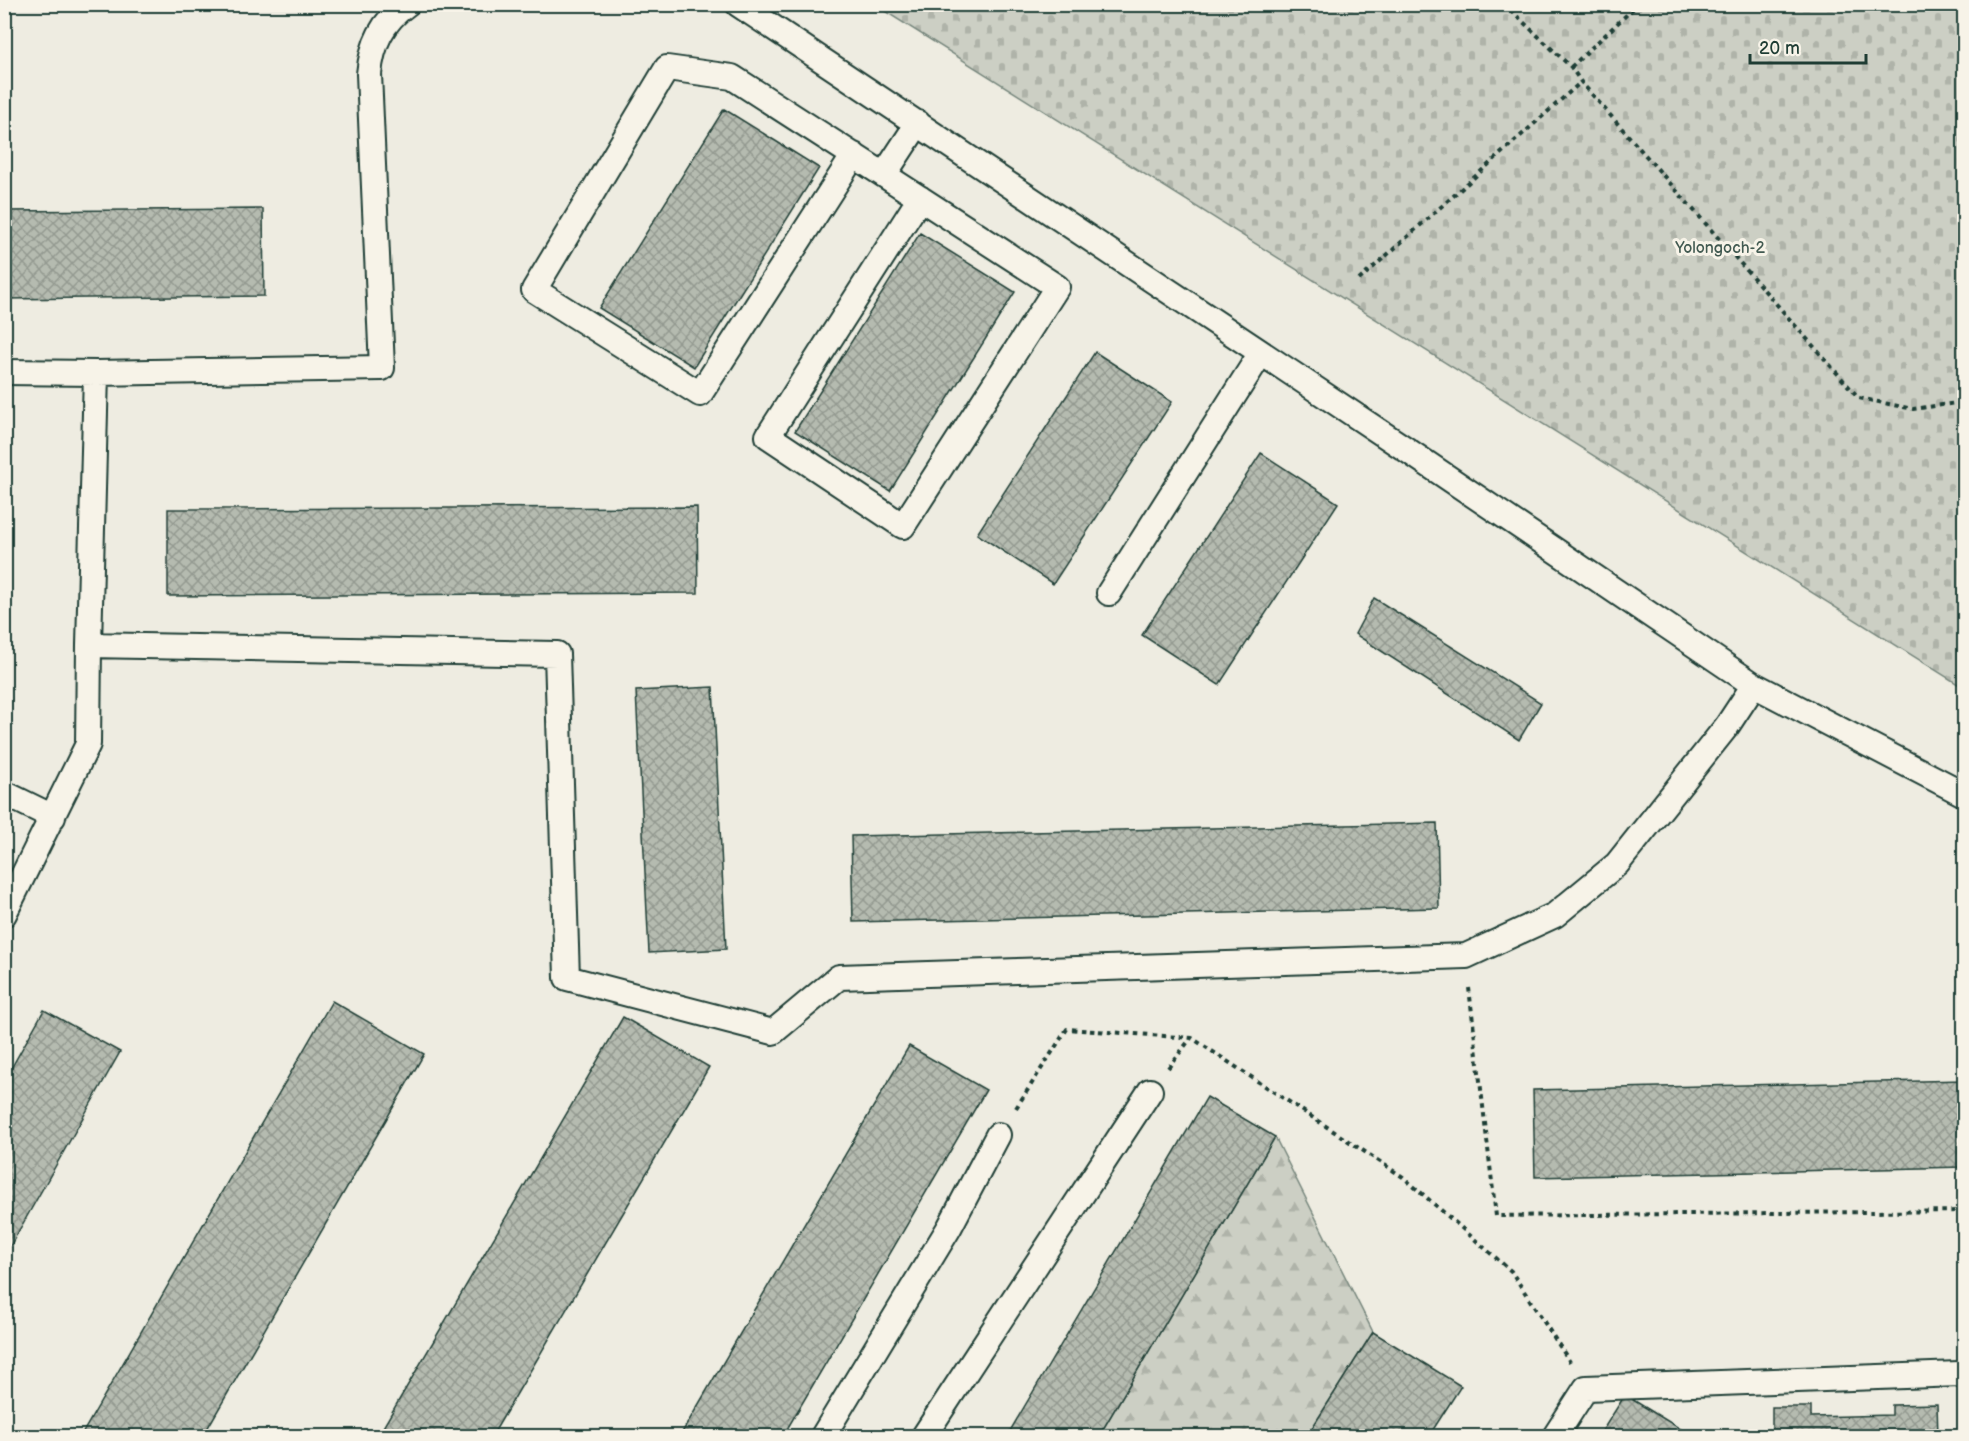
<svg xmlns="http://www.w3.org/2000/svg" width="1969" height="1441" viewBox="0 0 1969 1441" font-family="'Balsamiq Sans',sans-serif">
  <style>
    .forest { fill: url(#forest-firs); stroke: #76867c; stroke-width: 1.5 }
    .cemetery { fill: url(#cemetery-stones); stroke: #76867c; stroke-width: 1.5 }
    .building { fill: url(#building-cross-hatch); stroke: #1f3d34; stroke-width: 1.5 }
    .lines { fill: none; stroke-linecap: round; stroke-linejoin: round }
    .service-casing { stroke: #1f3d34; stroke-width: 28 }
    .path { stroke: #1f3d34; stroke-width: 4; stroke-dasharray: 4.5 4.5; stroke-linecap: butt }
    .service { stroke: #f7f3e8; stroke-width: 24 }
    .labels { text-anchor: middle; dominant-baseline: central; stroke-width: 6; stroke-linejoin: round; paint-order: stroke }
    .park-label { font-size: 16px; fill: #425a51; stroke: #f7f3e8 }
  </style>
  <defs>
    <pattern id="forest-firs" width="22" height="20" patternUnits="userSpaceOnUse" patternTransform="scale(1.5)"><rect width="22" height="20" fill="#cccfc4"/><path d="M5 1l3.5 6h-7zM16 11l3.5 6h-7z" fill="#afb3a9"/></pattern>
    <pattern id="cemetery-stones" width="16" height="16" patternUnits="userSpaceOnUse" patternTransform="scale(1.5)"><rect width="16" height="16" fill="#cccfc4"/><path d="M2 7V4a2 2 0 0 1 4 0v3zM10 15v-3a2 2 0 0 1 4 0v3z" fill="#afb3a9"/></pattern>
    <pattern id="building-cross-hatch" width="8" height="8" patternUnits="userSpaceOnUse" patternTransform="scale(1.5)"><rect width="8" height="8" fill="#b5bbb0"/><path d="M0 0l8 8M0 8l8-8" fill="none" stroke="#939990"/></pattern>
  </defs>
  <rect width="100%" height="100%" fill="#eeece1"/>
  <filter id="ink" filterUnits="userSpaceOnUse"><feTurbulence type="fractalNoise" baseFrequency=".0167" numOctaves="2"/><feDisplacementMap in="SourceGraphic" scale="12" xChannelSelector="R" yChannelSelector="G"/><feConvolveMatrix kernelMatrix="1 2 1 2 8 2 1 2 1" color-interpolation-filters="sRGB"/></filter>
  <g filter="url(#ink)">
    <path class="forest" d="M 1275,1137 L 1373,1332 L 1307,1436 L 1099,1436 Z"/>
    <path class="cemetery" d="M 875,5 L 1964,5 L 1964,688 Z"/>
    <path class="building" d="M 724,109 L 819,168 L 694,367 L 599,308 Z
      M 263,209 L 264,296 L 4,299 L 4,211 Z
      M 920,233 L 1015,292 L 890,491 L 795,431 Z
      M 1095,352 L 1172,402 L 1053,584 L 977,534 Z
      M 1261,453 L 1338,503 L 1219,685 L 1142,635 Z
      M 697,507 L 698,593 L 168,596 L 168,509 Z
      M 1374,598 L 1541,703 L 1519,740 L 1355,634 Z
      M 713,687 L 726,949 L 649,953 L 636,691 Z
      M 1437,823 L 1439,908 L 853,922 L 851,836 Z
      M 332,1001 L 424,1054 L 203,1436 L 81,1436 Z
      M 44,1010 L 120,1052 L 4,1257 L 4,1081 Z
      M 623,1017 L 709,1067 L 492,1436 L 378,1436 Z
      M 909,1046 L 986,1090 L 783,1436 L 680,1436 Z
      M 1964,1080 L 1964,1167 L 1535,1177 L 1533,1090 Z
      M 1207,1097 L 1275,1137 L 1099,1436 L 1007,1436 Z
      M 1373,1332 L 1461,1386 L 1429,1436 L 1307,1436 Z
      M 1625,1395 L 1692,1436 L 1599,1436 Z
      M 1937,1404 L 1938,1436 L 1772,1436 L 1772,1407 L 1811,1407 L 1811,1417 L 1892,1415 L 1892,1405 Z"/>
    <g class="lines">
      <defs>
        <path id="service" d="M 738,4 L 1404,448 L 1754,685 L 1964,794
          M 854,155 L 700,394 L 534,290 L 667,68 L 732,77 L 884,175 L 918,123
          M 884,175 L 1057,287 L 903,526 L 768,436 L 920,198
          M 4,372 L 96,373 L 382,368 L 369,74 C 372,44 382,22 407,4
          M 1109,593 L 1261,353
          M 89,645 L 557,654 L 567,978 L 773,1032 L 839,977 L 1466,956 L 1555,915 L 1617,864 L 1727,726 L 1754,685
          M 4,793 L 53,817
          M 4,914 L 88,744 L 89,645 L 96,373
          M 823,1436 L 949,1228 L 998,1135
          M 924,1436 L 1150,1091
          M 1555,1436 L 1586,1388 L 1959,1374 L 1964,1377"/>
      </defs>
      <use href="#service" class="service-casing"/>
      <path class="path" d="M 1504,4 L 1571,67 L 1581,82 L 1859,398 L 1913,409 L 1964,402
        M 1571,67 L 1638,4
        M 1359,280 L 1581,82
        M 1469,988 L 1496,1216 L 1964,1211
        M 1168,1068 L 1191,1038
        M 1016,1108 L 1067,1029 L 1192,1038 L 1403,1177 L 1511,1271 L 1570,1362"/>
      <use href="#service" class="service"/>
    </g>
  </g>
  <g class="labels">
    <g class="park-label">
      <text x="1720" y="248">Yolongoch-2</text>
    </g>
  </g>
  <rect width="1969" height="1441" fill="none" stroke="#f7f3e8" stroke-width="24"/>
  <rect x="12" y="12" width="1945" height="1417" fill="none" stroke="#1f3d34" stroke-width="2" filter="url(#ink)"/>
  <path d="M1750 54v9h116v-9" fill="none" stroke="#1f3d34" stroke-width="3"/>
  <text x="1759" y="54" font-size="18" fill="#1f3d34" stroke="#f7f3e8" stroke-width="4.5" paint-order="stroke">20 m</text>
</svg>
